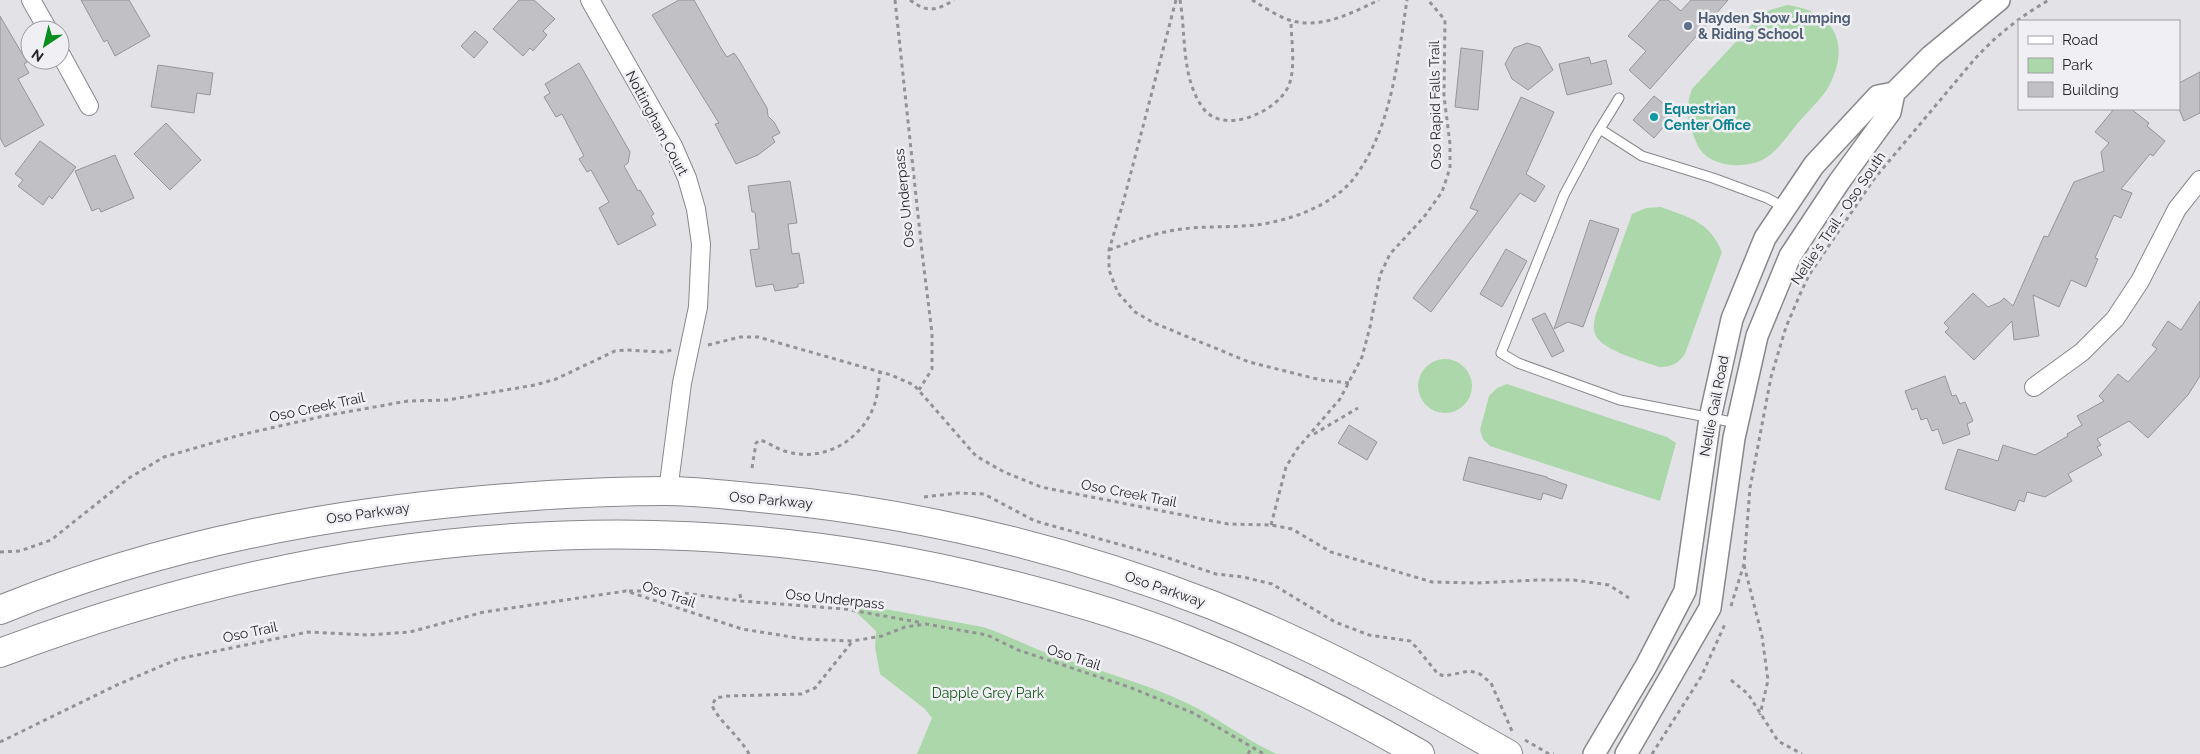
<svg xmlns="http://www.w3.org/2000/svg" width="2200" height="754" viewBox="0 0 2200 754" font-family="Raleway,sans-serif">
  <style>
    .green { fill: #abd7aa }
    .building { fill: #c1c1c5; stroke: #96969a }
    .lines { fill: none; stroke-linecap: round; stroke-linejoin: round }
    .service-casing { stroke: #88888c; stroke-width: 11 }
    .minor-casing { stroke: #88888c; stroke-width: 20 }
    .tertiary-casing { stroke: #88888c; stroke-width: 24 }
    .primary-casing { stroke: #88888c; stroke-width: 30 }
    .path { stroke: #939396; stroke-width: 3; stroke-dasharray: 4 4; stroke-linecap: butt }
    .service { stroke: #fff; stroke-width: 9 }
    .minor { stroke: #fff; stroke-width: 18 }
    .tertiary { stroke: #fff; stroke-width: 21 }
    .primary { stroke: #fff; stroke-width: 28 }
    .service-dot { fill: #5c6f8a; stroke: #f0f0f4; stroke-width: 2 }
    .culture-dot { fill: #0f9aa8; stroke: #f0f0f4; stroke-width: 2 }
    .labels { text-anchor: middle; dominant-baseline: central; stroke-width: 5; stroke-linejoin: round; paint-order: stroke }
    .service-label { font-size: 14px; font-weight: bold; fill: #4e5e75; stroke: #f0f0f4; text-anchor: start }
    .street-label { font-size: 14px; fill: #272729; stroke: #f0f0f4 }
    .culture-label { font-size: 14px; font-weight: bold; fill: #0d838f; stroke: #f0f0f4; text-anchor: start }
    .park-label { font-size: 14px; fill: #1a5c1f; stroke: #f0f0f4 }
  </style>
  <rect width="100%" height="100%" fill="#e3e3e7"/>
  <path class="green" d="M 1787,5 C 1835,11 1851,44 1829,86 C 1821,100 1807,112 1797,124 C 1789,134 1780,147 1770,155 C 1750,171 1708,169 1697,144 C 1688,123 1684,111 1692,89 L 1758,18 L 1770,10 Z
    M 1661,207 C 1690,218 1709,221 1722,252 L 1685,354 C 1678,364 1671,367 1659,367 C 1643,361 1604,351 1596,336 C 1593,330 1594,324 1595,317 L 1632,214 L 1646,208 Z
    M1418 386a27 27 0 1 1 54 0a27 27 0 1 1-54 0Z
    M 1507,384 L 1667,437 L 1676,443 L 1660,501 L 1490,446 L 1483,439 L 1480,430 L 1489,396 L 1497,388 Z
    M 863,605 L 983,627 C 1005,634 1025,645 1047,653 C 1093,669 1142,682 1187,703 C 1218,718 1246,740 1277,754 L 917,754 L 932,718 L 925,709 L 880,674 L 875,647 L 876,631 L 857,613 Z"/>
  <path class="building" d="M 81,0 L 129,0 L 150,36 L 115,56 L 107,40 L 104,42 Z
    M 519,0 L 534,0 L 555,19 L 543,31 L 547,35 L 533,51 L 530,48 L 523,56 L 493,29 Z
    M 679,0 L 694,0 L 721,48 L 727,57 L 734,53 L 739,60 L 767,108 L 768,116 L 774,122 L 780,133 L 772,137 L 775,142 L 758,155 L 736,164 L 715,124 L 719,123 L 652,15 Z
    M 1660,0 L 1668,0 L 1681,11 L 1691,0 L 1728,0 L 1650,89 L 1629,70 L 1646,51 L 1628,36 Z
    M 0,16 L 27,62 L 24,64 L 29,73 L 18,79 L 44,125 L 5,147 L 0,138 Z
    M 475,31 L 488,42 L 474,58 L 461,46 Z
    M 1527,43 L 1540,47 L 1553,70 L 1528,90 L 1512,79 L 1505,64 L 1514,48 Z
    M 1461,48 L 1483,51 L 1478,110 L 1455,107 Z
    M 1589,57 L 1591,64 L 1606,60 L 1612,84 L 1567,95 L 1559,64 Z
    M 579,63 L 630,152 L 628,163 L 624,166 L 638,191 L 640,190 L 654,214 L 651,216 L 656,225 L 618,245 L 599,208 L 609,202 L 591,170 L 587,172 L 579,159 L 584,156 L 562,114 L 556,117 L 544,97 L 550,93 L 545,84 Z
    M 158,65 L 213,73 L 210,95 L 197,93 L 194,113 L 151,107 Z
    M 2200,72 L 2200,113 L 2184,121 L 2179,109 L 2179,83 Z
    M 1654,96 L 1675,113 L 1654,138 L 1633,120 Z
    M 1521,97 L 1554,112 L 1526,174 L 1545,186 L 1535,202 L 1520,193 L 1431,312 L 1413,298 L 1478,211 L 1470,208 Z
    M 2114,109 L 2131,109 L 2149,123 L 2147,126 L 2165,141 L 2153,156 L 2150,154 L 2121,189 L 2132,193 L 2121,218 L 2114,215 L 2095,258 L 2098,259 L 2086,287 L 2071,280 L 2059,307 L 2033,295 L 2039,336 L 2014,340 L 2012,321 L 1974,360 L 1945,332 L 1949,328 L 1944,323 L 1973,293 L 1988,307 L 2000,302 L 2004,298 L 2013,306 L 2044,236 L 2048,237 L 2074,182 L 2104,171 L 2101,152 L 2109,143 L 2095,132 Z
    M 166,123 L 201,160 L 170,190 L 134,154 Z
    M 40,141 L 76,167 L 52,199 L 49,196 L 43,205 L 18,186 L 23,180 L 15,174 Z
    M 115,155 L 134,198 L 101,212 L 99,208 L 92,211 L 75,171 Z
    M 790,181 L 797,223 L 788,224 L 792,254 L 799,253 L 804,283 L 798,284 L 798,287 L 775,291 L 773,284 L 756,287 L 750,250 L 759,249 L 755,212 L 752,212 L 748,186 Z
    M 1590,220 L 1619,229 L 1583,327 L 1568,322 L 1554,329 Z
    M 1506,249 L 1527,261 L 1502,307 L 1480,294 Z
    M 2200,301 L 2200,376 L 2188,395 L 2148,438 L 2129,421 L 2097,439 L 2101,445 L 2097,447 L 2102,455 L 2068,474 L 2072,481 L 2045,497 L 2027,492 L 2024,502 L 2019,500 L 2015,511 L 1945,489 L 1958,449 L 1998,461 L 2003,445 L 2035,455 L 2068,436 L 2067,434 L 2082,425 L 2077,416 L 2104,401 L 2099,396 L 2118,374 L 2128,382 L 2157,349 L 2152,345 L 2168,321 L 2181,330 Z
    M 1545,313 L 1564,351 L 1552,357 L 1532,319 Z
    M 1945,376 L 1952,396 L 1956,395 L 1960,404 L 1965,402 L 1973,421 L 1967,424 L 1970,434 L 1943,444 L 1938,429 L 1932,431 L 1927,418 L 1921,420 L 1917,408 L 1912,410 L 1905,391 Z
    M 1349,425 L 1377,442 L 1367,460 L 1338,443 Z
    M 1469,457 L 1547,477 L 1547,478 L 1567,485 L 1562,499 L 1543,493 L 1541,500 L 1463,480 Z"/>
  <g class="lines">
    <defs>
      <path id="service" d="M 1619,98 L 1595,137 L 1564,195 L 1501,353 L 1518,363 L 1620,400 L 1737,423
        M 1600,129 L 1642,156 L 1713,178 L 1767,198 L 1785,208"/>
      <path id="minor" d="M 31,0 L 48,30
        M 590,0 L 673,146 L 687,178 L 696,209 L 701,244 L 698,307 L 682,383 L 668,491
        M 60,53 L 89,106
        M 2034,387 L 2082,352 L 2115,319 L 2140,281 L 2177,209 L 2200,180"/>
      <path id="tertiary" d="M 1594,754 L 1646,666 L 1685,591 L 1710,418 L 1732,319 L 1765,238 L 1814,165 L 1878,96 L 1894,93
        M 1626,754 L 1710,608 L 1734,438 L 1757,336 L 1790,256 L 1839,182 L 1890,112 L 1894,93 L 1931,56 L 1999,0"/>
      <path id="primary" d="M 0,610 C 164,543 331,512 507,498 C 559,494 612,491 665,491 C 696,491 728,495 760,498 C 914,512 1068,549 1212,605 C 1315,646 1412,699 1508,754
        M 0,653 C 325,530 657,497 996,581 C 1061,597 1125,615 1187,640 C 1267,672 1346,711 1420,754"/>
    </defs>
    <use href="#service" class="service-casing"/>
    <use href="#minor" class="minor-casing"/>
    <use href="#tertiary" class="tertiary-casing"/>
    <use href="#primary" class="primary-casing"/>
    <path class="path" d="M 895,0 L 922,252 L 932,333 L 932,369 L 919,390
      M 910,0 C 927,13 936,11 954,0
      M 1176,0 L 1123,203 L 1109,250 L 1109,270 L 1118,293 L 1135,312 L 1154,323 L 1249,362 L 1321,380 L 1350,383
      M 1180,0 C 1186,34 1181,78 1203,108 C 1223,136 1278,112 1289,85 C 1296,66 1291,40 1291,20
      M 1252,0 C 1266,8 1282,20 1298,22 C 1326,27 1354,12 1379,0
      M 1109,250 C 1133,241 1157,232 1182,229 C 1212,225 1243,229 1273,222 C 1302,216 1340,200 1357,174 C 1392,125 1398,58 1407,0
      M 708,345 L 740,337 L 758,337 L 891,375 L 914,385 L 976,456 L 1004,472 L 1041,487 L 1228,524 L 1271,525 L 1292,529 L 1331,552 L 1432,582 L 1477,583 L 1537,580 L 1574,580 L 1609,585 L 1629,598
      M 1314,434 L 1358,408
      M 752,468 L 756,443 L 760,440 C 770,443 778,450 788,452 C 825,462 861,440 874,406 C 878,396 878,383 880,372
      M 924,497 L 958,493 L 984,494 L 1035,521 L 1165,557 L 1216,574 L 1243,577 L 1272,584 L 1335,622 L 1369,635 L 1410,641 L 1416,647 L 1438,674 L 1444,676 L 1470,671 L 1480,674 L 1491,683 L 1512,731
      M 1271,525 L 1286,467 L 1297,449 L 1340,399 L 1362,357 L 1370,327 L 1380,275 L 1390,254 L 1424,217 L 1442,192 L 1450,168 L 1450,144 L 1444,96 L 1445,20 L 1428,0
      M 0,552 L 20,551 L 51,540 L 129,478 L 164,457 L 240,435 L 324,416 L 408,401 L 447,400 L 535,385 L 556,379 L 615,351 L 626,350 L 663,352 L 672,350
      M 1744,565 L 1762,636 L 1768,680 L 1760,715
      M 629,591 L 669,591 L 741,601 L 845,609 L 923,623
      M 740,594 L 741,601
      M 1731,606 L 1744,564 L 1750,488 L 1771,377 L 1786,327 L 1801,292 L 1809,275 L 1874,179 L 1973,61 C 1994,37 2021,16 2049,0
      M 1731,680 L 1748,694 L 1778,741 L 1802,754
      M 1525,740 L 1549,754 L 1554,754
      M 0,742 L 119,684 L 178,659 L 308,632 L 367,635 L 410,632 L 484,612 L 626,591 L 742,629 L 804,639 L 852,641 L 882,636 L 905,627 L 926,624 L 987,635 L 1018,650 L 1129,687 L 1193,713 L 1264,754
      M 749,754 C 741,738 716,718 712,705 L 716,698 L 727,696 L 801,694 L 815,688 L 852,642
      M 1248,754 L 1252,747
      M 1652,754 L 1701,677 L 1725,624"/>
    <use href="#service" class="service"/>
    <use href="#minor" class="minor"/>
    <use href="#tertiary" class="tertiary"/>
    <use href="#primary" class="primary"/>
  </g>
  <circle class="service-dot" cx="1688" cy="26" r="5"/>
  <circle class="culture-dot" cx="1654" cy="117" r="5"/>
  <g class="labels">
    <g class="service-label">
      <text x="1698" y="18">Hayden Show Jumping<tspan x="1698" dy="16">&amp; Riding School</tspan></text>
    </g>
    <g class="street-label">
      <text transform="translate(1435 105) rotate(-91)">Oso Rapid Falls Trail</text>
      <text transform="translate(657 123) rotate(62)">Nottingham Court</text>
      <text transform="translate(904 198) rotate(-96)">Oso Underpass</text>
      <text transform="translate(1838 218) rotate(-56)">Nellie's Trail - Oso South</text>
      <text transform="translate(1714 406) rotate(-79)">Nellie Gail Road</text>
      <text transform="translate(317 407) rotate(-12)">Oso Creek Trail</text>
      <text transform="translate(1129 493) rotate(11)">Oso Creek Trail</text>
      <text transform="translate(771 500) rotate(5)">Oso Parkway</text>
      <text transform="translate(368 513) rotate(-8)">Oso Parkway</text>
      <text transform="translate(1165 589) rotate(19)">Oso Parkway</text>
      <text transform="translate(669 594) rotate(19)">Oso Trail</text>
      <text transform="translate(835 599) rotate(6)">Oso Underpass</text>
      <text transform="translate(250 632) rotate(-12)">Oso Trail</text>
      <text transform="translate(1074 657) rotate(18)">Oso Trail</text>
    </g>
    <g class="culture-label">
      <text x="1664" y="109">Equestrian<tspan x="1664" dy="16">Center Office</tspan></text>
    </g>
    <g class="park-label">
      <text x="988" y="693">Dapple Grey Park</text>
    </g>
  </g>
  <rect x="2018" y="20" width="162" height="90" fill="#f0f0f4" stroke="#a0a0a3"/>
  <rect x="2028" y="36" width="25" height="8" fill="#ffffff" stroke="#a0a0a3"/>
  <text x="2062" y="45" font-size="15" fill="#272729">Road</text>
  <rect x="2028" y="58" width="25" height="15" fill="#abd7aa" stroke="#a0a0a3"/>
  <text x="2062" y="70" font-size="15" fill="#272729">Park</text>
  <rect x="2028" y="82" width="25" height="15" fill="#c1c1c5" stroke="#a0a0a3"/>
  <text x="2062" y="95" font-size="15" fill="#272729">Building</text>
  <g transform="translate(45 45) rotate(215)"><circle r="24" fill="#f0f0f4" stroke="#a0a0a3"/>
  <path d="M0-4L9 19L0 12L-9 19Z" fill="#088e1e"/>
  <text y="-8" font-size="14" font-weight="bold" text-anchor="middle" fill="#272729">N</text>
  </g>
</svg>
